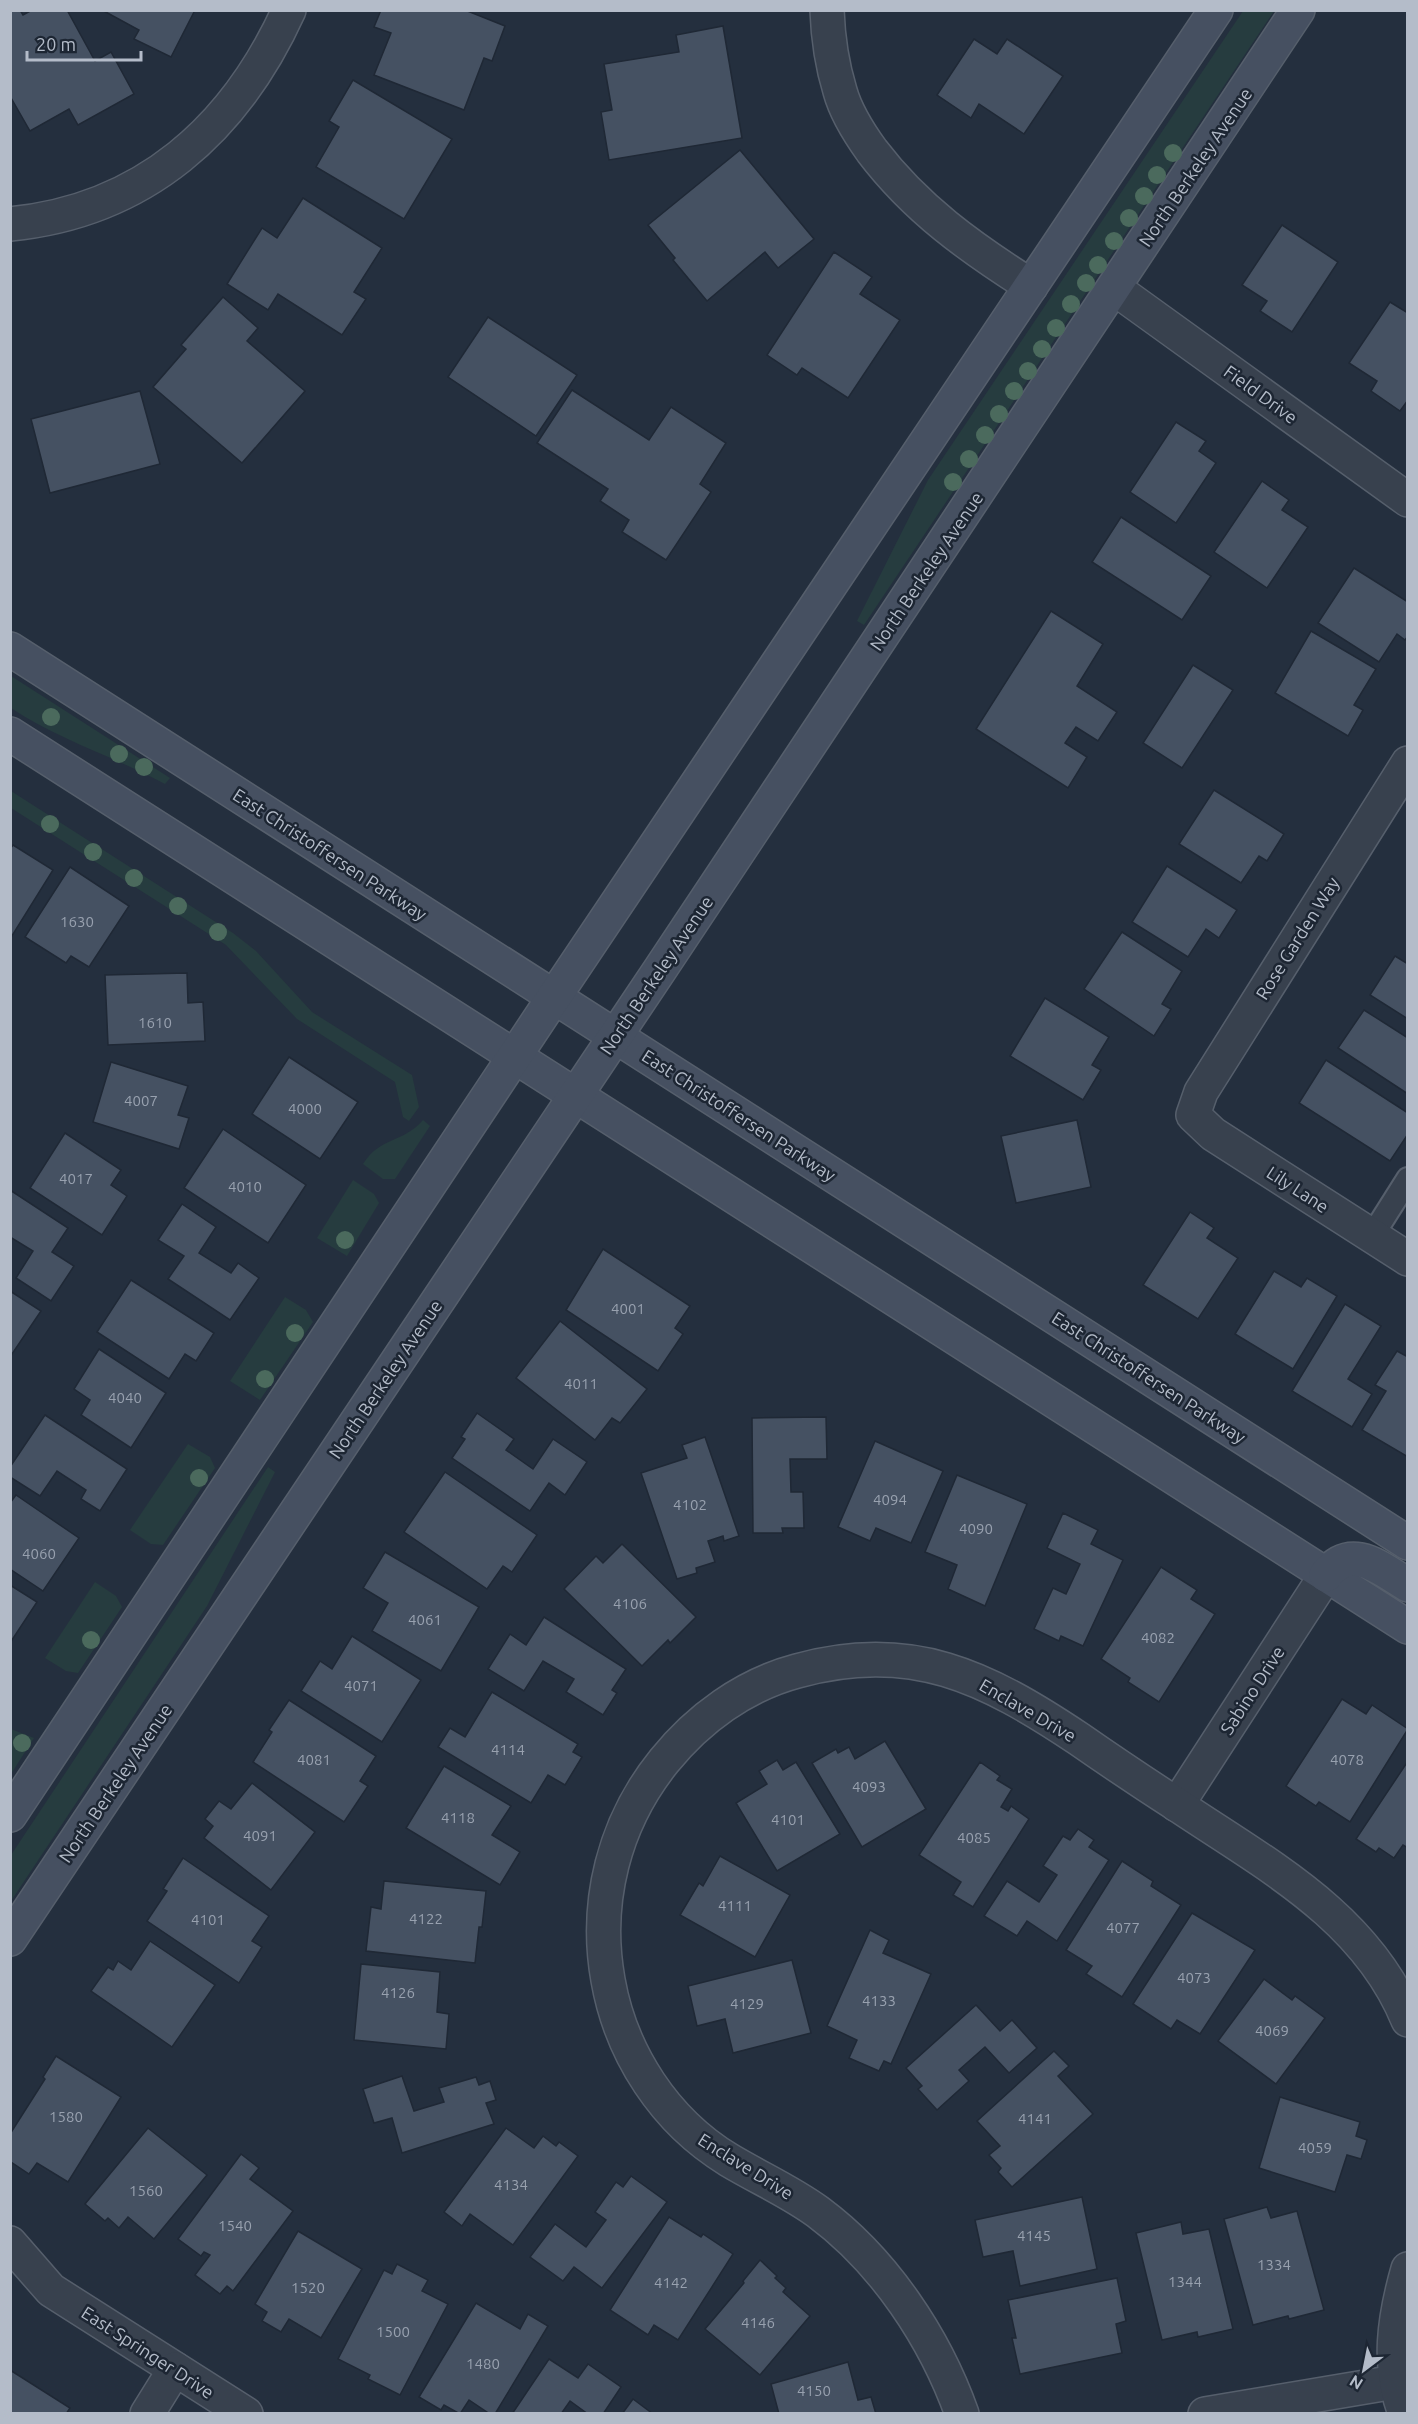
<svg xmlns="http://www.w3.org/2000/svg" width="1418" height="2424" font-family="Ubuntu,sans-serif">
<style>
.green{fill:#263c3f}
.building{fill:#455162;stroke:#1f2835;stroke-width:1.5}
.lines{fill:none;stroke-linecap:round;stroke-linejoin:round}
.lane-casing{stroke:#565f6c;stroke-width:26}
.street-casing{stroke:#565f6c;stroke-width:36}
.secondary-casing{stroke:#565f6c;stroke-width:36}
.lane{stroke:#38414e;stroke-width:22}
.street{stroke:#38414e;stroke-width:33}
.secondary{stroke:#465061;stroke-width:33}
.tree{fill:#4b6a5d}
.labels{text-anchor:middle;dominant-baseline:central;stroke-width:5;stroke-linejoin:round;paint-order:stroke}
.number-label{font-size:15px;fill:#98a1af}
.street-label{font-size:18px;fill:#b4bcc9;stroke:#1d2633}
</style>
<rect width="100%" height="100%" fill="#242f3e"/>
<g class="green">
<path d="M1243,11H1274L864,625L857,621L928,480Z"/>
<path d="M10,676H11L170,778L165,784C115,757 59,740 11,708Z"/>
<path d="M11,791L233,933L256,951L312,1012L412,1075L419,1107L409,1121L403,1117L395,1082L297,1019L226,945L11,808Z"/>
<path d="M423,1120L430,1126L395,1179H383L363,1164C381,1136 402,1144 423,1120Z"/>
<path d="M353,1180L374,1194L379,1203L347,1256L317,1238Z"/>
<path d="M285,1297L306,1310L313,1322L260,1400L230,1381Z"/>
<path d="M188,1444L210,1457L215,1468L163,1545L151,1544L130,1530Z"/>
<path d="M268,1467L275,1472L207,1606L11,1901V1855Z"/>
<path d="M95,1582L116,1596L122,1607L78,1673L66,1671L45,1658Z"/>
<path d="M11,1729L34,1738L11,1774Z"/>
</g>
<g class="building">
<path d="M10,10H20L23,15L32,10H67L95,61L111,52L134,94L78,125L69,109L30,131L10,96Z"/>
<path d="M102,10H195L171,57L134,39L139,30Z"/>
<path d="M381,10H465L505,26L492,61L484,58L464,110L374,75L391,33L374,27Z"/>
<path d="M723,26L742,138L609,160L601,112L612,110L604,64L679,52L676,35Z"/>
<path d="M974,39L997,54L1007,39L1063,76L1024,134L979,104L971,118L937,95Z"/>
<path d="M353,80L452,139L404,219L316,167L339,127L329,121Z"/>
<path d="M740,150L814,239L778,268L765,252L707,301L673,260L675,258L648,225Z"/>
<path d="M303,198L382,248L354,292L366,299L342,335L278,294L268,310L227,284L262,228L277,238Z"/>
<path d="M1282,225L1338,262L1292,332L1260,311L1267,301L1242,285Z"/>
<path d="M834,252L872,277L860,294L900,320L848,398L802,368L797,375L767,355Z"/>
<path d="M223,297L258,328L247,341L305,391L242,463L153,387L186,349L181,345Z"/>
<path d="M1390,302L1408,313V400L1400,411L1371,391L1377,381L1349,363Z"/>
<path d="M488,317L577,375L536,436L448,377Z"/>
<path d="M572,390L649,440L671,407L726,443L700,484L711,492L666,560L622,532L629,520L600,501L608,489L537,443Z"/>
<path d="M140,391L160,464L50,493L31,419Z"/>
<path d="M1176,422L1206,441L1199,451L1216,463L1176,523L1130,492Z"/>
<path d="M1262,481L1289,500L1282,510L1308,527L1267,588L1214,552Z"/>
<path d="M1121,517L1211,576L1182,620L1092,562Z"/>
<path d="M1354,568L1408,602V636L1405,640L1397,634L1379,662L1318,623Z"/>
<path d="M1051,611L1103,644L1077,686L1117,712L1098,741L1076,727L1065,743L1087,757L1068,788L976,729Z"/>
<path d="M1311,631L1376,669L1354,705L1363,710L1348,736L1275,693Z"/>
<path d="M1193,665L1233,690L1182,768L1143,743Z"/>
<path d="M1214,790L1284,834L1267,861L1259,856L1241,883L1179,844Z"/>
<path d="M13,845L53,870L10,939V849Z"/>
<path d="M1167,866L1237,910L1219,938L1206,929L1188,957L1132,922Z"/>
<path d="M70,867L129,906L89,967L71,956L66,963L25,937Z"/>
<path d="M1122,932L1182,971L1162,1004L1171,1009L1154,1036L1084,989Z"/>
<path d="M1395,956L1408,964V1019L1370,995Z"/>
<path d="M187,973L188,1003L203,1002L205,1041L108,1045L105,975Z"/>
<path d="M1045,998L1109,1037L1092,1065L1101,1070L1083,1100L1010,1056Z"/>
<path d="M1364,1010L1408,1038V1094L1338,1048Z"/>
<path d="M289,1057L358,1102L320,1159L252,1114Z"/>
<path d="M1326,1060L1408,1113V1134L1390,1161L1299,1103Z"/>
<path d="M111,1062L188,1086L178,1115L189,1118L179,1149L93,1122Z"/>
<path d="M1077,1120L1091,1187L1016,1203L1001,1136Z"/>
<path d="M223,1129L306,1185L268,1243L184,1188Z"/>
<path d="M65,1133L121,1170L111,1185L127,1196L102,1235L30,1188Z"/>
<path d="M10,1190L68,1228L52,1252L74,1266L51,1301L16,1278L33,1251L10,1237Z"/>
<path d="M182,1204L216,1227L199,1253L231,1273L238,1263L259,1278L230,1320L168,1279L184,1256L158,1240Z"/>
<path d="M1190,1212L1214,1228L1207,1238L1238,1258L1198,1319L1143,1285Z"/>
<path d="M603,1249L690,1306L675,1328L683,1334L658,1371L566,1310Z"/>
<path d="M1274,1271L1301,1287L1307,1278L1337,1296L1293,1369L1235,1334Z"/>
<path d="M131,1280L214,1333L196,1361L185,1354L169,1379L97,1332Z"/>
<path d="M10,1291L41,1311L10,1357Z"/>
<path d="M1345,1304L1381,1326L1348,1379L1372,1394L1352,1427L1292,1391Z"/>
<path d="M560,1321L647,1389L620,1423L612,1418L595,1440L516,1378Z"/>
<path d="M99,1349L166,1393L131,1448L81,1415L90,1400L74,1389Z"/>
<path d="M1397,1351L1408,1357V1457L1362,1430L1386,1391L1375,1385Z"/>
<path d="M477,1413L514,1439L506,1450L533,1469L553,1439L587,1462L565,1495L549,1483L530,1511L452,1458L465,1439L461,1437Z"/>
<path d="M45,1415L127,1469L100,1511L81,1499L86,1490L57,1471L40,1496L10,1477V1467Z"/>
<path d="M826,1417L827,1459H790L791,1492H803L804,1528H782L783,1533H753L752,1418Z"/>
<path d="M705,1437L739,1536L724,1541L723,1536L708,1541L715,1562L696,1568L697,1573L677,1579L641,1473L687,1458L682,1445Z"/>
<path d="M875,1441L943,1471L911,1543L876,1528L870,1541L838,1527Z"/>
<path d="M445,1472L537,1535L512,1572L503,1566L487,1589L404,1532Z"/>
<path d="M957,1475L1027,1504L985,1606L948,1589L957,1565L925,1552Z"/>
<path d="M16,1495L79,1538L43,1591L10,1569V1503Z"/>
<path d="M1063,1513L1098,1530L1091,1544L1123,1560L1083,1646L1061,1636L1059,1641L1034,1629L1053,1588L1066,1594L1080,1564L1047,1548Z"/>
<path d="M622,1544L696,1617L670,1643L668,1640L642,1666L564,1589L596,1556L603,1563Z"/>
<path d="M385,1552L479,1607L441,1671L372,1631L388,1603L363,1588Z"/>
<path d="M1161,1567L1197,1590L1191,1599L1215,1614L1159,1702L1128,1682L1130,1678L1101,1659Z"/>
<path d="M10,1585L37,1602L10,1643Z"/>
<path d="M544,1617L626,1669L612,1690L617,1693L603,1715L566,1692L574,1679L543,1661L524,1691L488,1669L510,1634L526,1645Z"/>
<path d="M352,1636L421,1680L382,1742L301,1691L320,1661L332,1669Z"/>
<path d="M492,1692L578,1744L573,1752L582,1757L565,1785L548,1775L531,1803L438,1747L450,1728L465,1737Z"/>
<path d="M1342,1699L1366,1714L1372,1705L1408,1729L1350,1822L1319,1802L1316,1806L1286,1786Z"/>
<path d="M289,1700L376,1756L360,1781L368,1786L344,1822L253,1762L272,1732L269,1730Z"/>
<path d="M885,1741L926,1809L862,1847L812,1763L836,1749L838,1753L849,1747L855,1759Z"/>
<path d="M777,1760L783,1770L796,1762L840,1834L777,1871L736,1803L767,1784L759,1771Z"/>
<path d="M1408,1761V1848L1403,1845L1394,1858L1379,1848L1376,1852L1356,1839Z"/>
<path d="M980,1762L1000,1776L997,1780L1012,1789L1001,1807L1008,1811L1011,1806L1029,1819L973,1907L953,1895L961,1882L919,1855Z"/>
<path d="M444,1766L511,1806L492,1835L520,1852L500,1885L406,1828Z"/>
<path d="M252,1783L315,1832L271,1890L204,1838L213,1826L205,1819L219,1801L231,1809Z"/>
<path d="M1078,1829L1094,1840L1089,1847L1109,1860L1057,1941L1027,1921L1017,1936L984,1916L1007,1881L1039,1902L1057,1875L1043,1866L1063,1836L1070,1840Z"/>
<path d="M720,1856L790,1895L755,1957L680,1915L699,1883L703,1886Z"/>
<path d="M183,1858L269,1916L252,1941L262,1947L239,1983L147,1921L167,1891L163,1889Z"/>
<path d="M1122,1861L1153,1881L1151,1886L1181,1905L1122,1997L1086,1974L1092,1966L1066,1950Z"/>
<path d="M384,1881L486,1891L482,1927H479L475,1963L366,1951L371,1907L381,1909Z"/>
<path d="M1192,1913L1255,1950L1200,2034L1177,2020L1171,2029L1133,2004Z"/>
<path d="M870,1930L889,1940L883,1953L931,1974L891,2064L884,2061L879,2071L849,2058L857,2040L827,2026Z"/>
<path d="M150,1941L215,1985L172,2047L91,1991L108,1967L113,1970L118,1961L131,1970Z"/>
<path d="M792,1960L811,2033L733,2053L725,2019L697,2026L688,1986Z"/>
<path d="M361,1964L440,1972L437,2012L449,2014L446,2049L354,2040Z"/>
<path d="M1264,1979L1292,2000L1295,1996L1325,2018L1276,2084L1218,2041Z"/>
<path d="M976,2005L1000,2031L1012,2020L1037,2048L1009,2073L985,2047L959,2070L969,2081L937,2110L918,2089L922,2086L906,2068Z"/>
<path d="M1054,2051L1069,2066L1058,2076L1093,2114L1012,2187L998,2172L1001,2168L989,2155L1000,2146L977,2121Z"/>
<path d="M56,2056L121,2097L68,2182L37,2163L29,2174L11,2162L10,2134L45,2079L43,2077Z"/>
<path d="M402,2076L414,2111L444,2102L439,2088L476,2077L479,2085L490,2081L496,2100L486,2103L494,2124L402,2153L392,2118L374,2123L363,2089Z"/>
<path d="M1280,2097L1360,2122L1356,2136L1367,2140L1361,2159L1347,2155L1335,2192L1259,2168Z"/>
<path d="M148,2128L207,2175L154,2239L128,2217L119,2228L108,2218L105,2221L85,2204Z"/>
<path d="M506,2128L534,2148L543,2136L556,2146L559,2142L578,2156L513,2245L470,2214L462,2226L444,2212Z"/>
<path d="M241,2154L259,2168L250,2179L293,2211L233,2291L227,2286L220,2294L195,2275L210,2255L204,2252L201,2256L178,2239Z"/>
<path d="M631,2176L667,2202L602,2288L574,2267L563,2281L530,2257L555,2224L586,2247L606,2220L595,2212L616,2182L623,2187Z"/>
<path d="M1082,2197L1097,2269L1020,2286L1013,2251L983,2257L975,2220Z"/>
<path d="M1267,2207L1271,2218L1297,2211L1324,2310L1289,2319L1288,2316L1253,2325L1224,2219Z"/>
<path d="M669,2217L701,2237L703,2234L733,2254L678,2340L654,2325L648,2335L610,2310Z"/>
<path d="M1181,2222L1183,2234L1209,2229L1233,2329L1198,2337L1197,2332L1162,2340L1136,2233Z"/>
<path d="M298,2231L362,2269L321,2338L289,2319L281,2332L262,2321L267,2312L255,2304Z"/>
<path d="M760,2260L777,2276L775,2278L786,2288L783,2292L810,2316L760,2375L705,2329L744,2283L743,2281Z"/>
<path d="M397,2264L428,2280L422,2291L448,2304L400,2395L368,2379L370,2375L338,2359L384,2270L392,2274Z"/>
<path d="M1117,2278L1126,2321L1116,2324L1122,2353L1020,2374L1012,2338H1016L1008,2300Z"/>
<path d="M476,2303L520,2329L528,2314L548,2326L495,2414H490L469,2400L460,2414L444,2405L441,2410L419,2397Z"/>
<path d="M549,2359L578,2378L588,2364L621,2387L603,2414H588L570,2401L561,2414H512Z"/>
<path d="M848,2362L858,2400L871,2397L876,2414H779L771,2384Z"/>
<path d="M10,2370L70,2408L66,2414H10Z"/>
<path d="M633,2399L653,2414H622Z"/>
</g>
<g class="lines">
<defs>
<path id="lane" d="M1372,1236L1408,1179"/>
<g id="street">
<path d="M827,10C828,38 832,65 840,91C846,113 859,133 872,151C916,209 971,248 1031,286"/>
<path d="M10,224C144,211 235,129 289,10"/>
<path d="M1114,288L1408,500"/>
<path d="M1408,763L1201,1092L1193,1115L1213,1134L1408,1259"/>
<path d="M1177,1805L1326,1575"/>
<path d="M10,2243L51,2290L246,2414"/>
<path d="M147,2414L175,2369"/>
<path d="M962,2414C935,2338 884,2261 818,2212C791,2192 759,2178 729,2160C665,2121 621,2054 608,1980C594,1902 614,1823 664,1761C698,1719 744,1685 797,1671C911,1639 986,1677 1079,1739C1112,1762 1145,1784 1179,1806C1267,1865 1366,1917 1408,2020"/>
<path d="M1205,2414L1395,2382"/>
<path d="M1405,2414C1387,2365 1394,2318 1408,2269"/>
</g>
<g id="secondary">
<path d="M10,649L1408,1543"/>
<path d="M10,734L1408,1627"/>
<path d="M1326,1575C1352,1542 1381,1569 1408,1585"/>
<path d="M10,1815L554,997L1216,10"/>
<path d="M10,1939L659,971L1298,10"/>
</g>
</defs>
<use href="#lane" class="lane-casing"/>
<use href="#street" class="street-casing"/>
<use href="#secondary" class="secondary-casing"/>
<use href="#lane" class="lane"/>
<use href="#street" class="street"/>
<use href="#secondary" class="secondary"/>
</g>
<g class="tree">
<circle cx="1173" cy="153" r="9"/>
<circle cx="1157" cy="175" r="9"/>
<circle cx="1144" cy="196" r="9"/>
<circle cx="1129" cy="218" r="9"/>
<circle cx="1114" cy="241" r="9"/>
<circle cx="1098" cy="265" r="9"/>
<circle cx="1086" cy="283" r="9"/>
<circle cx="1071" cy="304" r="9"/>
<circle cx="1056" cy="328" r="9"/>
<circle cx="1042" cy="349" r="9"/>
<circle cx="1028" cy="371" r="9"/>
<circle cx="1014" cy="391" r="9"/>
<circle cx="999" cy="414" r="9"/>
<circle cx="985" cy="435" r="9"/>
<circle cx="969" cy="459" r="9"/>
<circle cx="953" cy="482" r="9"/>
<circle cx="51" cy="717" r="9"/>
<circle cx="119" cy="754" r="9"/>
<circle cx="144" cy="767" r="9"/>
<circle cx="50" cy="824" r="9"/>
<circle cx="93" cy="852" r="9"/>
<circle cx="134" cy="878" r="9"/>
<circle cx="178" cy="906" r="9"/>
<circle cx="218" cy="932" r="9"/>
<circle cx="345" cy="1240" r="9"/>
<circle cx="295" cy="1333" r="9"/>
<circle cx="265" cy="1379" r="9"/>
<circle cx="199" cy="1478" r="9"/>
<circle cx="91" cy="1640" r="9"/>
<circle cx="22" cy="1743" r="9"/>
</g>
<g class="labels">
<g class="number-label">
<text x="77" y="921">1630</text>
<text x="155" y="1022">1610</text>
<text x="141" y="1100">4007</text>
<text x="305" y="1108">4000</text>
<text x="76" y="1178">4017</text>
<text x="245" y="1186">4010</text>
<text x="628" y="1308">4001</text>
<text x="581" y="1383">4011</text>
<text x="125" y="1397">4040</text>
<text x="890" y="1499">4094</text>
<text x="690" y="1504">4102</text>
<text x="976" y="1528">4090</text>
<text x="39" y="1553">4060</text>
<text x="630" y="1603">4106</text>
<text x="425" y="1619">4061</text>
<text x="1158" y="1637">4082</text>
<text x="361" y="1685">4071</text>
<text x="508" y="1749">4114</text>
<text x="314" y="1759">4081</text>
<text x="1347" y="1759">4078</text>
<text x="869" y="1786">4093</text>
<text x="458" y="1817">4118</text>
<text x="788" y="1819">4101</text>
<text x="260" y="1835">4091</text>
<text x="974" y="1837">4085</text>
<text x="735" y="1905">4111</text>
<text x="426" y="1918">4122</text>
<text x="208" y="1919">4101</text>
<text x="1123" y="1927">4077</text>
<text x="1194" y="1977">4073</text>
<text x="398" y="1992">4126</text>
<text x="879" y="2000">4133</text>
<text x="747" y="2003">4129</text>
<text x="1272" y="2030">4069</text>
<text x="66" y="2116">1580</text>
<text x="1035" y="2118">4141</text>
<text x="1315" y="2147">4059</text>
<text x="511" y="2184">4134</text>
<text x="146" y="2190">1560</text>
<text x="235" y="2225">1540</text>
<text x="1034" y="2235">4145</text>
<text x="1274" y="2264">1334</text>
<text x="1185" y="2281">1344</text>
<text x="671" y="2282">4142</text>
<text x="308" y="2287">1520</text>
<text x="758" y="2322">4146</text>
<text x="393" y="2331">1500</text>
<text x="483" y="2363">1480</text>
<text x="814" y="2390">4150</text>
</g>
<g class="street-label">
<text transform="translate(1195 167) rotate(-56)">North Berkeley Avenue</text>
<text transform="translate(1261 394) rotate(36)">Field Drive</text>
<text transform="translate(926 571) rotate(-56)">North Berkeley Avenue</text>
<text transform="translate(330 854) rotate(33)">East Christoffersen Parkway</text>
<text transform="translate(1297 938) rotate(-58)">Rose Garden Way</text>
<text transform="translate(656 975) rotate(-56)">North Berkeley Avenue</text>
<text transform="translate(739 1115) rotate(33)">East Christoffersen Parkway</text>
<text transform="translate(1298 1189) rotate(33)">Lily Lane</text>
<text transform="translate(1149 1377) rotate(33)">East Christoffersen Parkway</text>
<text transform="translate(385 1379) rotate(-56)">North Berkeley Avenue</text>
<text transform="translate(1252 1690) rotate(-57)">Sabino Drive</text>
<text transform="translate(1028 1710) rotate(30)">Enclave Drive</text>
<text transform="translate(115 1783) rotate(-56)">North Berkeley Avenue</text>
<text transform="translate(746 2166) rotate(32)">Enclave Drive</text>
<text transform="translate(148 2352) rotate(33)">East Springer Drive</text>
</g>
</g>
<rect width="1418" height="2424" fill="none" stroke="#b4bcc9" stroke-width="24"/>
<g transform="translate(1364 2370) rotate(212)" stroke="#1d2633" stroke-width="4.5" paint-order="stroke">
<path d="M0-4.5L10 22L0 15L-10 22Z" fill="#b4bcc9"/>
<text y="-9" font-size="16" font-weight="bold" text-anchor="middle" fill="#b4bcc9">N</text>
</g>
<path d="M27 51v9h114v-9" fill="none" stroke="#b4bcc9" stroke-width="3"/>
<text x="36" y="51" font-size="18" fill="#b4bcc9" stroke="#1d2633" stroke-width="4.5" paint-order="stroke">20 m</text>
</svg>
